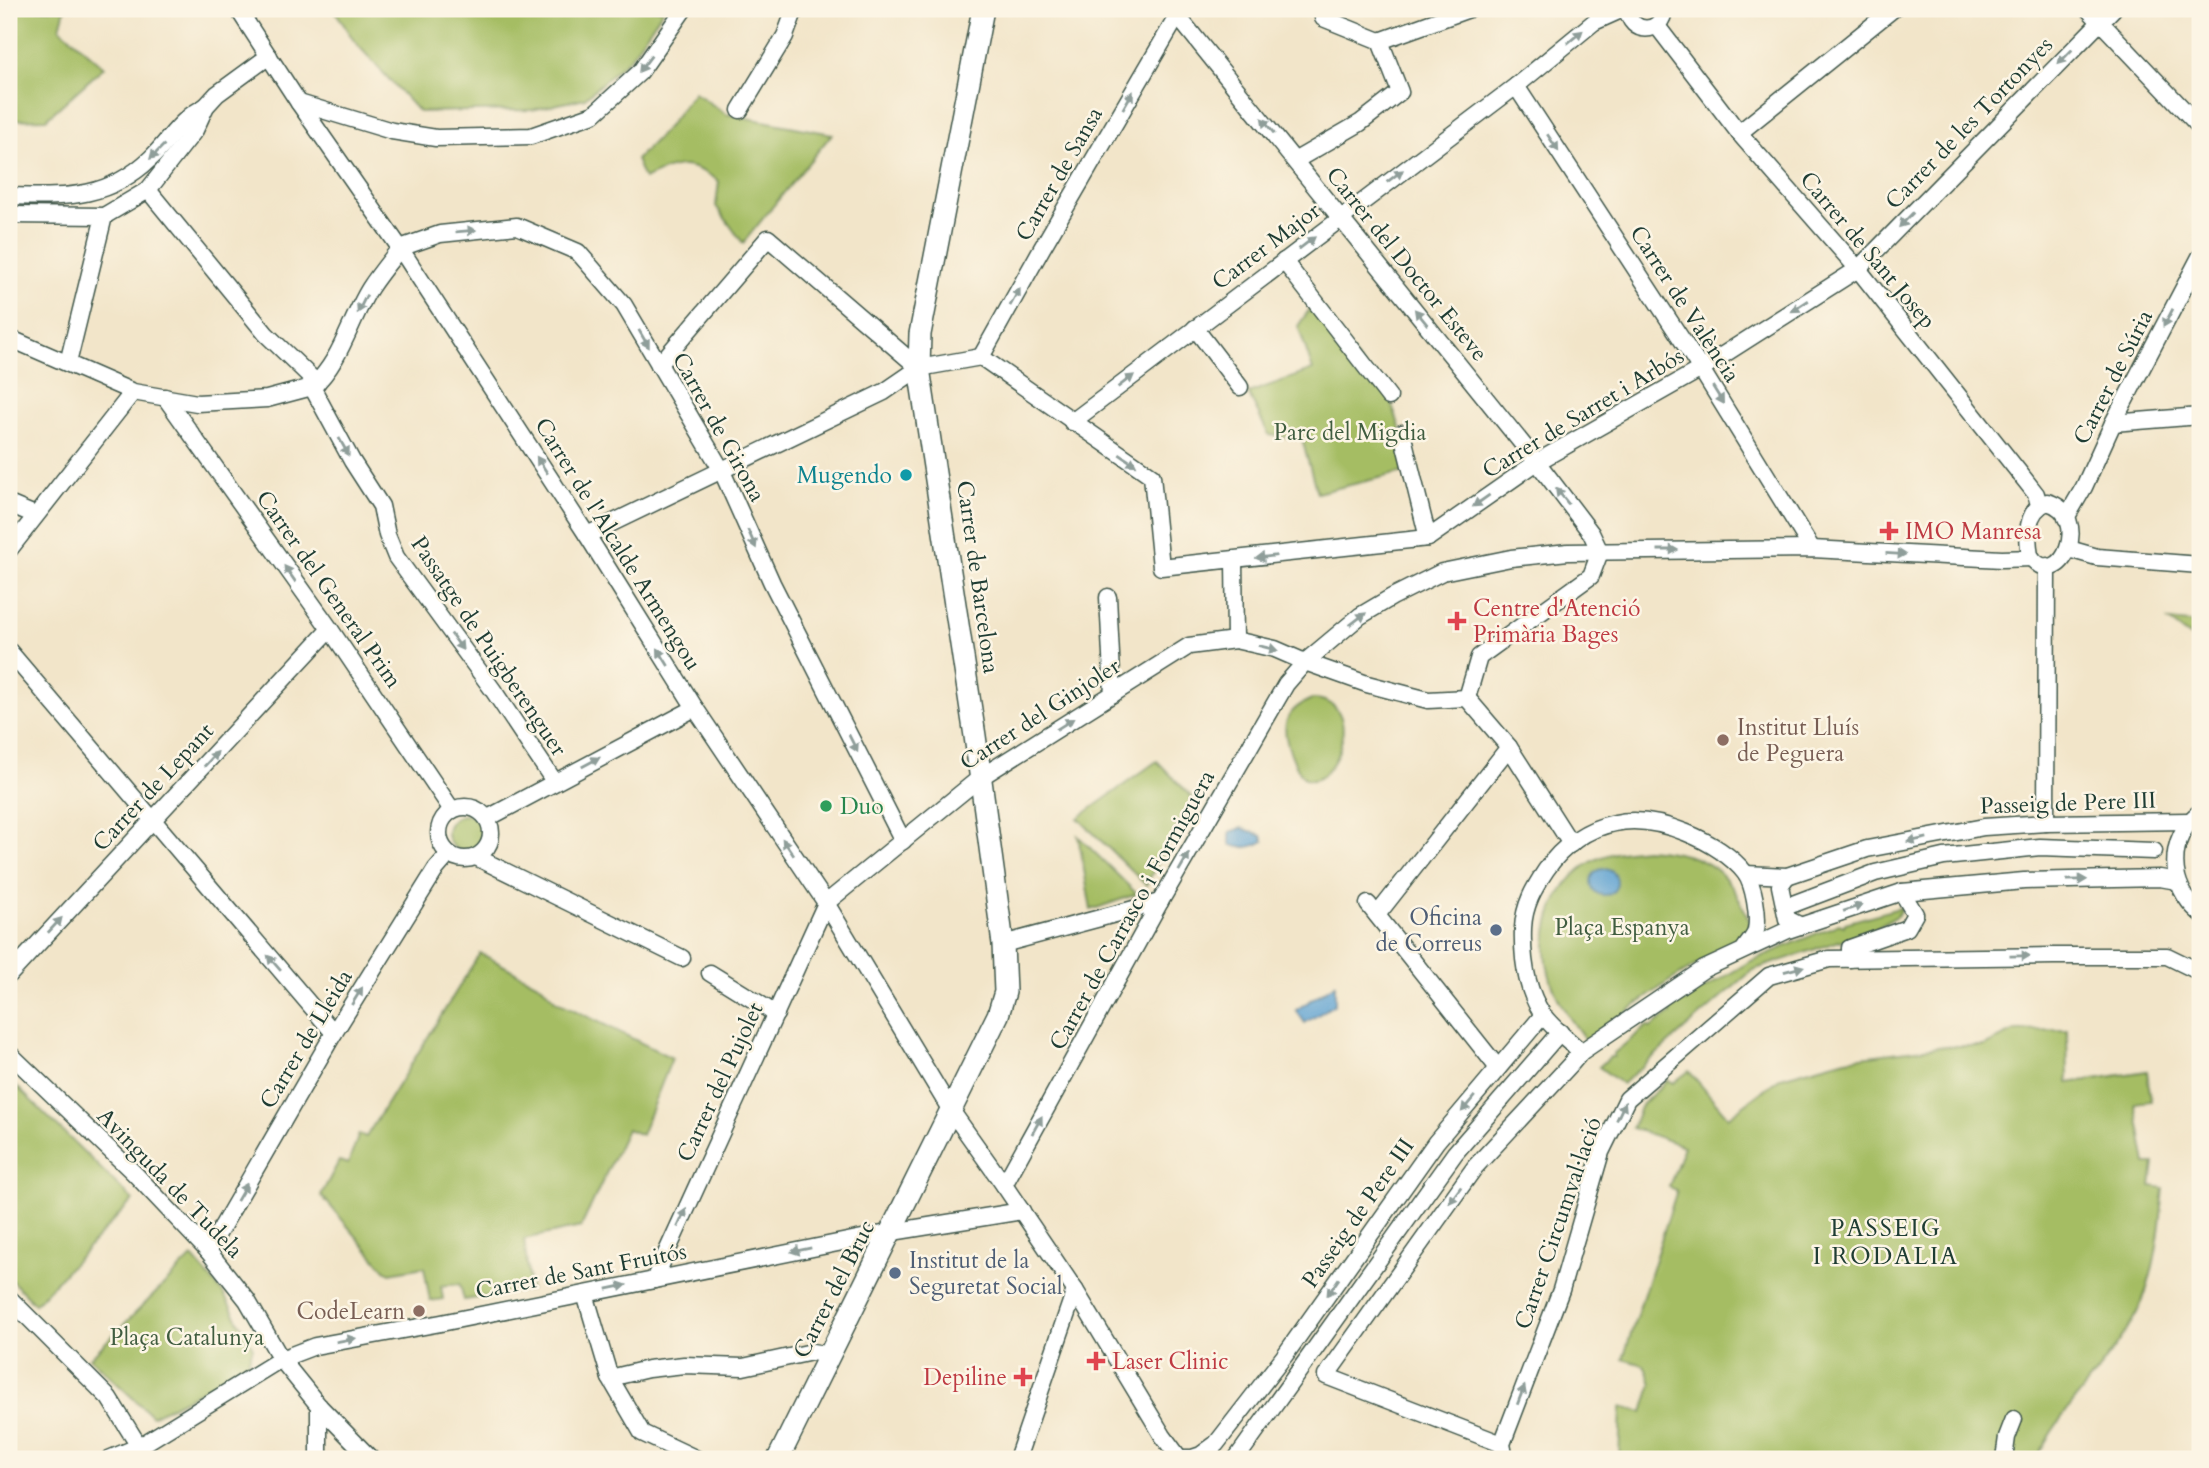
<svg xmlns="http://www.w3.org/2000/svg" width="2209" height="1468" font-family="Cardo,serif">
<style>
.green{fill:#a5bd63;stroke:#627d4c;stroke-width:2}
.water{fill:#5ca0d1;stroke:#3e6e82;stroke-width:2}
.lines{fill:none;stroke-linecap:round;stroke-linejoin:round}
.street-casing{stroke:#3f564a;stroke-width:19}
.secondary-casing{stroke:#3f564a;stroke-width:24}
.street{stroke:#fff;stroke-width:16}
.secondary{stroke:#fff;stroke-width:21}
.oneway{fill:#8f9e9a}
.culture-dot{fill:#0f9aa8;stroke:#fcf5e5;stroke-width:2.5}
.health-dot{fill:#e0444e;stroke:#fcf5e5;stroke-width:2.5}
.education-dot{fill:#8d6e63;stroke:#fcf5e5;stroke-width:2.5}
.leisure-dot{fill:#2e9e5b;stroke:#fcf5e5;stroke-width:2.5}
.service-dot{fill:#5c6f8a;stroke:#fcf5e5;stroke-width:2.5}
.labels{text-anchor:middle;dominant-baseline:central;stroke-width:5;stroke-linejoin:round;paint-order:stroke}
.street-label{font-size:23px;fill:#1f3d34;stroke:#fcf5e5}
.park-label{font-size:23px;fill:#405d40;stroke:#fcf5e5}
.culture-label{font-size:23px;fill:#0d838f;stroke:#fcf5e5;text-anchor:end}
.health-label{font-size:23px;fill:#be3a42;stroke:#fcf5e5;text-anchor:start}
.education-label{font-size:23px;fill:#785e54;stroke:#fcf5e5;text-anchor:start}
.leisure-label{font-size:23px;fill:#27864d;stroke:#fcf5e5;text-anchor:start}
.service-label{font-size:23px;fill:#4e5e75;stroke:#fcf5e5;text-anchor:end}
.neighbourhood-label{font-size:24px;letter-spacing:2px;fill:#1f3d34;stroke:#fcf5e5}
</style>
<rect width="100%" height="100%" fill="#fcf5e5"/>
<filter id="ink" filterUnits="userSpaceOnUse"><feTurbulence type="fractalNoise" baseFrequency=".0143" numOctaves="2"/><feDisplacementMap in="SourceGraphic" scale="14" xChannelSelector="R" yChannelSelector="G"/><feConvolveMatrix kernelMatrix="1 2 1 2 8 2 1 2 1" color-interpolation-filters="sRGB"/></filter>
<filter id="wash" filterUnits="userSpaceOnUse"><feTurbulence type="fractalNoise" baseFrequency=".00686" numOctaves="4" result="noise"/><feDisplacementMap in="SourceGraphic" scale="28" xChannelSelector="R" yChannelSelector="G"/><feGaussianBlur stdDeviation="1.57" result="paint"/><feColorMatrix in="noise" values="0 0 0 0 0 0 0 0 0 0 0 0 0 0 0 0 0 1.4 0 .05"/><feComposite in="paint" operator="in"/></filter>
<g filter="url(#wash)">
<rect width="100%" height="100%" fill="#f2e5c9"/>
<g class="green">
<path d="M9,9H65L60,28L104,67L46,119L9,120Z"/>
<path d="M334,9H664L630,58L585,98L532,110L419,112L354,41Z"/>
<path d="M694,92L726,114L832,134L743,243L716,206L719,181C687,160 678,163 644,179L636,160L666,129Z"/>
<path d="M1312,306L1389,397L1402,433L1404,472L1317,493L1302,439L1269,435L1248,393L1313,370L1298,326Z"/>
<path d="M2169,621L2200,624V644Z"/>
<path d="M1312,699C1370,700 1333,791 1306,779C1300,776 1297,767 1294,761C1281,733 1279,712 1312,699Z"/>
<path d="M1157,761L1193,798L1146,885L1078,818Z"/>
<circle cx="465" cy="833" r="18"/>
<path d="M1078,836L1137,894L1091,910Z"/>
<path d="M1645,849C1711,854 1730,869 1753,931L1668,982L1586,1041C1573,1022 1557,1003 1551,980C1538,939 1551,888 1588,864C1604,853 1626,851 1645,849Z"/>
<path d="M1902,907L1897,916L1875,929L1753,970L1622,1084L1599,1067L1610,1057H1614L1613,1054L1647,1026L1650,1028L1671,1013L1669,1010L1751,961L1839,924L1844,926L1845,923Z"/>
<path d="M480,953L542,986L556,1001L672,1058L641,1135L627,1129L581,1227L524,1239L530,1290L464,1300L460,1284L441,1286L443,1299L430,1301L424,1267L390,1273L385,1270L321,1195L339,1161L348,1164L359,1134L366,1137Z"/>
<path d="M2067,1030L2068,1083L2147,1071L2151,1101L2135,1103L2146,1164H2154L2151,1186L2164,1188C2160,1229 2155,1282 2134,1318C2107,1367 2060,1410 2036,1459H1619L1621,1407L1643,1412L1652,1383L1644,1365L1623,1359L1677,1190L1669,1187L1684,1146L1632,1128L1640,1107L1667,1080L1673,1083L1689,1071L1728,1117L1781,1077L1846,1059L1946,1046H1984L2015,1031Z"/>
<path d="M9,1079L133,1200L35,1304L9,1278Z"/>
<path d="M192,1257L223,1293L253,1347L246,1368L152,1416L90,1358Z"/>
</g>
<g class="water">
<path d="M1242,828L1262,836L1264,841C1255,847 1240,850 1230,844V832Z"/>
<circle cx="1604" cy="882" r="13"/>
<path d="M1335,984V1004L1305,1023L1296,1010Z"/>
</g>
</g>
<g filter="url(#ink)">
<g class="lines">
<defs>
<g id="street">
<path d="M238,9L299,103L400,248L587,535L695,708L826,903L950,1109L1004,1185L1075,1290L1163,1436L1180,1459"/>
<path d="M1172,9L1537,462L1591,533L1600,552"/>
<path d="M1628,9C1629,35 1663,35 1664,9"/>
<path d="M2088,9L2200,127"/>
<path d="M1323,18L1380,41"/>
<path d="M1657,26L1739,133L1858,269L2025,480L2036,494L2039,505"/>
<path d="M1516,86L1701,369L1812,549"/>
<path d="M299,103L392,131L436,138L531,136L594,114L640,72L684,9"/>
<path d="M740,110L785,36L795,9"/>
<path d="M1739,133L1893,9"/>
<path d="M1296,160L1360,123L1400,92L1380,41L1469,9"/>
<path d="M148,190L266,334L317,383"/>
<path d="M9,196C65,197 107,200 151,158C164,146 174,129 188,118C193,113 200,110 206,106"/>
<path d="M9,215L104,216L148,190L195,130L206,106L217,94L269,56"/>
<path d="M400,248L440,234L517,226L578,252L624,305L721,469L772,583L903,841"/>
<path d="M1284,261L1389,397"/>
<path d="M1195,328L1240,387"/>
<path d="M9,338L133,392L197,403L267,399L312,387C341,362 350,320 370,288C379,274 390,261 400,248"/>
<path d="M981,357L1042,248L1178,15L1185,9"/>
<path d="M68,363L104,216"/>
<path d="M659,365L768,238L919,368"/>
<path d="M312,387L352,461L381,506L387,535L396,557L493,690L554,781"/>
<path d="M165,397L330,629L452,810"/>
<path d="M1072,422L1516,86L1594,22L1623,9"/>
<path d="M2113,423L2200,416"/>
<path d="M1402,433L1428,538"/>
<path d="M2047,502C2094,514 2061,597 2030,556C2027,536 2025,511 2047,502Z"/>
<path d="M9,504L35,515"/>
<path d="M2066,518L2084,487L2113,423L2200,257"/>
<path d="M587,535L884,392L919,368L981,357L1152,476L1161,567L1428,538L1537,462L1701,369L1858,269L2113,9"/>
<path d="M2069,549L2097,557L2200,565"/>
<path d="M9,550L133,392"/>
<path d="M1234,560L1235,640"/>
<path d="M1108,597L1113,694"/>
<path d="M9,651L334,1033"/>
<path d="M1467,698L1479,657L1591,576L1600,552"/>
<path d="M1467,698L1509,747L1571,844"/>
<circle cx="465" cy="833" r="26"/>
<path d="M2200,812C2166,839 2168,886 2200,913"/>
<path d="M488,818L695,708"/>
<path d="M2046,823L2047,566"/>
<path d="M476,857L682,958"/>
<path d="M1746,874L1787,876L1867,849L1984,827L2046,823L2190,821"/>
<path d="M1787,876L1780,886L1787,919L1801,926"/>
<path d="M1368,904L1498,1068"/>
<path d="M1793,904L1875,873L1944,857L2040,847L2154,851"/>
<path d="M1377,915L1509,747"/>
<path d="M1003,944L1160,902"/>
<path d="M1850,959V948L1907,928L1915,914L1902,892"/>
<path d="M710,973L776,1014"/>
<path d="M9,975L330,629"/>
<path d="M1581,1052C1569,1040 1553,1029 1543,1015C1526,990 1522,957 1523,928C1524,905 1534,888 1546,870C1562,846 1588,828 1615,823C1656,814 1720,841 1745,873C1754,885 1759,916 1756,930C1755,936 1749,942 1745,948"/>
<path d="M9,1053L135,1174L208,1251L247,1300L281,1359L319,1406L371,1459"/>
<path d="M1004,1185L1160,902L1286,684L1305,662L1360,616L1392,597L1442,572L1511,558L1568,552L1812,549L2002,559L2032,558"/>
<path d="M208,1251L334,1033L436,869L449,854"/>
<path d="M654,1280L826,903L981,777L1189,646L1235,640L1275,649L1305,662L1367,684L1428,700L1467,698"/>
<path d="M585,1294L610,1378L642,1433L697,1459"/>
<path d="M9,1298L109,1398L147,1459"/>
<path d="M610,1378L648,1369L684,1365L743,1367L812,1352L830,1355"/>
<path d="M1502,1444L1326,1376L1475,1167L1570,1065L1581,1052L1704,969L1788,930L1902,892L2024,881L2160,878L2177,881"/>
<path d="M1179,1458H1192L1201,1455L1216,1444L1285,1355L1436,1142L1543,1015"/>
<path d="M109,1459L140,1446L281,1359L315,1346L441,1323L892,1232L1022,1211"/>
<path d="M319,1459V1406"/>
<path d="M1017,1459L1075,1290"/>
<path d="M1236,1459L1455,1153L1560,1032"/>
<path d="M1505,1459L1502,1444L1561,1290L1601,1152L1627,1099L1769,976L1829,959L2053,956H2167L2200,972"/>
<path d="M2004,1459L2007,1437L2014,1419"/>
</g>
<path id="secondary" d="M778,1459L998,1015L1005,992L1003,944L975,736L919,368L920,334L983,9"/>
</defs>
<use href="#street" class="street-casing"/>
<use href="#secondary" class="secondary-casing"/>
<use href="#street" class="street"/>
<use href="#secondary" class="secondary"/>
</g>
<defs><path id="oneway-solid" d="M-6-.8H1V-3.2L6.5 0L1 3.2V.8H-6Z" transform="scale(1.75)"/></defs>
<g class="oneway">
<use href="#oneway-solid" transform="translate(1575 37) rotate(-40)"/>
<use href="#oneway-solid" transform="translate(2065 57) rotate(134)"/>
<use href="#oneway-solid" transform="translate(645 64) rotate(127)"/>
<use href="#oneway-solid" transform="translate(1128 100) rotate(-60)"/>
<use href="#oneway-solid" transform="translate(1268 126) rotate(-129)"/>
<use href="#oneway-solid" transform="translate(1553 143) rotate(57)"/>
<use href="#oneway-solid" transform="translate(157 152) rotate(135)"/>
<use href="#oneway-solid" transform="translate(1395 176) rotate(-37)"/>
<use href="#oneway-solid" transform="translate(1906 220) rotate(134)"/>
<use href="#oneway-solid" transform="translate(466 231) rotate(-5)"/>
<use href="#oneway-solid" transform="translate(1307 243) rotate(-37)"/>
<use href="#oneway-solid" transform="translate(1015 297) rotate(-61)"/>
<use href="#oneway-solid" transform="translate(362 304) rotate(117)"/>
<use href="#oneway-solid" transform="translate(1800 306) rotate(147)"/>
<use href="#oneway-solid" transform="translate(1421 317) rotate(-129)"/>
<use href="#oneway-solid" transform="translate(2168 318) rotate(118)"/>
<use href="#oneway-solid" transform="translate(644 339) rotate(60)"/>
<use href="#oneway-solid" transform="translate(1126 381) rotate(-37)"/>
<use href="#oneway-solid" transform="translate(1718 395) rotate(58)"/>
<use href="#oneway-solid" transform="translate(344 447) rotate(61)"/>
<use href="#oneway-solid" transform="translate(1128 460) rotate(34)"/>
<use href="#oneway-solid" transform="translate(542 465) rotate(-123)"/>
<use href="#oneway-solid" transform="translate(1562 496) rotate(-129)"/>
<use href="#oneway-solid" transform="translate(1481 501) rotate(145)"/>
<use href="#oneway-solid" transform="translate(752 539) rotate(66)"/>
<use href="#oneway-solid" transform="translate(1668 550)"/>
<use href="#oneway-solid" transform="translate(1896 554) rotate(3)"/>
<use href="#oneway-solid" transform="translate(1266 557) rotate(173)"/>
<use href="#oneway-solid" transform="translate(290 574) rotate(-125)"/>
<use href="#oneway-solid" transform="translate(1358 619) rotate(-37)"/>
<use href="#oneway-solid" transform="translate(457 642) rotate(54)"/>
<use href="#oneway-solid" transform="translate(1268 648) rotate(15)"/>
<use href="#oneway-solid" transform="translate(663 657) rotate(-122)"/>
<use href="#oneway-solid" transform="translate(1065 724) rotate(-32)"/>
<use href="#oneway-solid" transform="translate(853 743) rotate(63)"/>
<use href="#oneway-solid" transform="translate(211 759) rotate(-47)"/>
<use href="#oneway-solid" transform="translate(591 762) rotate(-28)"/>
<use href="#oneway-solid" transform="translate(1917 840) rotate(169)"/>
<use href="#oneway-solid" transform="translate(788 847) rotate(-124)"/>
<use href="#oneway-solid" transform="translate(1184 862) rotate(-60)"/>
<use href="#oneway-solid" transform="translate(2077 880) rotate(-1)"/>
<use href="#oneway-solid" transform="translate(1853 908) rotate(-19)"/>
<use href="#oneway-solid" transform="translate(55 925) rotate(-47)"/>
<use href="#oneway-solid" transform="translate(2020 956) rotate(-1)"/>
<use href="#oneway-solid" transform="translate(274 963) rotate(-131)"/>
<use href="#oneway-solid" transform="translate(1794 969) rotate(-15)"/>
<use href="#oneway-solid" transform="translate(357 996) rotate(-58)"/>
<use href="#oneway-solid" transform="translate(1468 1104) rotate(130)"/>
<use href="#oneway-solid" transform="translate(1621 1111) rotate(-65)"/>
<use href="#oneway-solid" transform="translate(1037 1125) rotate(-61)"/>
<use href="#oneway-solid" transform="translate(242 1192) rotate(-60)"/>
<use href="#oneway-solid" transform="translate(1455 1195) rotate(126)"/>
<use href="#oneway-solid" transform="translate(682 1218) rotate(-65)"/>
<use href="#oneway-solid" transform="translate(801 1250) rotate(169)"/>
<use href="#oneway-solid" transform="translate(617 1287) rotate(-12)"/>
<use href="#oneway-solid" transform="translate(1333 1287) rotate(125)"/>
<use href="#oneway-solid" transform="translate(346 1340) rotate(-10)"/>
<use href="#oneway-solid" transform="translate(1521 1395) rotate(-69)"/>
</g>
</g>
<circle class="culture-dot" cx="906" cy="475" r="7"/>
<g class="health-dot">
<path d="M1885.5 520.5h7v7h7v7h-7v7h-7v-7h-7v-7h7z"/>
<path d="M1453.5 610.5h7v7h7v7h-7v7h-7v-7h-7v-7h7z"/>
<path d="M1092.5 1350.5h7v7h7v7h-7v7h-7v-7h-7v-7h7z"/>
<path d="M1019.5 1366.5h7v7h7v7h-7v7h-7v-7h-7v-7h7z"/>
</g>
<g class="education-dot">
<circle cx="1723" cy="740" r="7"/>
<circle cx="419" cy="1311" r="7"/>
</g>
<circle class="leisure-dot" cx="826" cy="806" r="7"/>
<g class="service-dot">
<circle cx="1496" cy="930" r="7"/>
<circle cx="895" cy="1273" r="7"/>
</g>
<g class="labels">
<g class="street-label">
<text transform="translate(1969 123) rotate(-46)">Carrer de les Tortonyes</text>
<text transform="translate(1059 174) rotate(-60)">Carrer de Sansa</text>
<text transform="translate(1266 246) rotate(-37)">Carrer Major</text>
<text transform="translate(1868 250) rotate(50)">Carrer de Sant Josep</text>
<text transform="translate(1407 264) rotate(51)">Carrer del Doctor Esteve</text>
<text transform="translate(1685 304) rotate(57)">Carrer de València</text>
<text transform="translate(2113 377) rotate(-63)">Carrer de Súria</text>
<text transform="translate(1583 413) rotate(-31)">Carrer de Sarret i Arbós</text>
<text transform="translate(719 427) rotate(61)">Carrer de Girona</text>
<text transform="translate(618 544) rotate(58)">Carrer de l'Alcalde Armengou</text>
<text transform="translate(978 577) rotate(82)">Carrer de Barcelona</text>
<text transform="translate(329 589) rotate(55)">Carrer del General Prim</text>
<text transform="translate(489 646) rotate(56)">Passatge de Puigberenguer</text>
<text transform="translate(1040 714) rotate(-33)">Carrer del Ginjoler</text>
<text transform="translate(153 787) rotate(-47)">Carrer de Lepant</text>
<text transform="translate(2068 803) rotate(-2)">Passeig de Pere III</text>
<text transform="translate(1132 910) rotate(-61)">Carrer de Carrasco i Formiguera</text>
<text transform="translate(306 1039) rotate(-59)">Carrer de Lleida</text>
<text transform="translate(720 1082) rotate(-65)">Carrer del Pujolet</text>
<text transform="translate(170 1183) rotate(46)">Avinguda de Tudela</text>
<text transform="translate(1358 1213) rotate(-55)">Passeig de Pere III</text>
<text transform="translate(1558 1223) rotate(-71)">Carrer Circumval·lació</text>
<text transform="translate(581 1271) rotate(-11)">Carrer de Sant Fruitós</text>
<text transform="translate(834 1289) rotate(-63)">Carrer del Bruc</text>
</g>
<g class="park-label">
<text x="1350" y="432">Parc del Migdia</text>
<text x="1622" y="927">Plaça Espanya</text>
<text x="187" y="1337">Plaça Catalunya</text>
</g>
<g class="culture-label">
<text x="892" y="475">Mugendo</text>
</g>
<g class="health-label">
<text x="1905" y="531">IMO Manresa</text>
<text x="1473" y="608">Centre d'Atenció<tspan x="1473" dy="26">Primària Bages</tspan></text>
<text x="1112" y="1361">Laser Clinic</text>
<text x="1007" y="1377" text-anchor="end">Depiline</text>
</g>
<g class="education-label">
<text x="1737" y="727">Institut Lluís<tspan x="1737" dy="26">de Peguera</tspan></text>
<text x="405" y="1311" text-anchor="end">CodeLearn</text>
</g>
<g class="leisure-label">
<text x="840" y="806">Duo</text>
</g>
<g class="service-label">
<text x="1482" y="917">Oficina<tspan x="1482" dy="26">de Correus</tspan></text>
<text x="909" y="1260" text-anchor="start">Institut de la<tspan x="909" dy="26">Seguretat Social</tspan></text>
</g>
<g class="neighbourhood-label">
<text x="1886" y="1228">PASSEIG<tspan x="1886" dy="28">I RODALIA</tspan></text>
</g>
</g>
<rect width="2209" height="1468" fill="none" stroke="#fcf5e5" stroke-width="35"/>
</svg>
